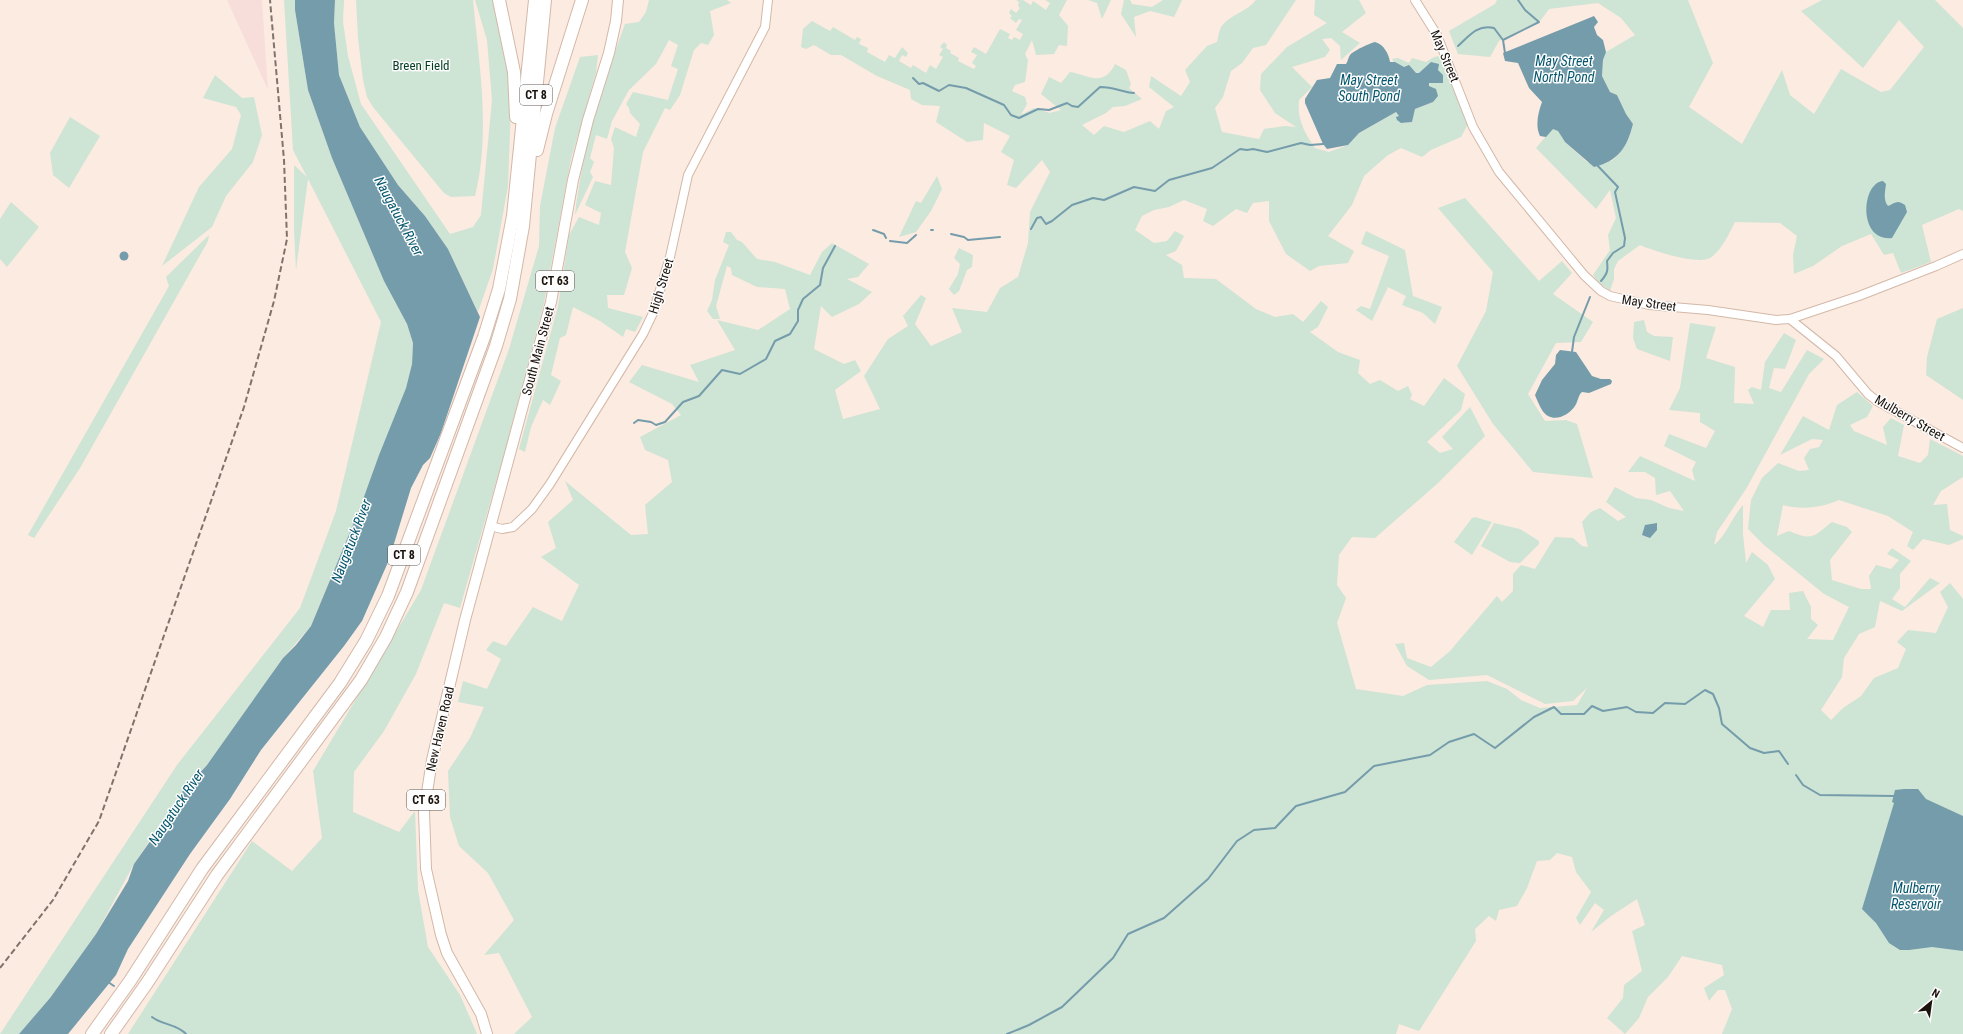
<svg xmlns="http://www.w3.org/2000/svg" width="1963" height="1034" font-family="'Roboto Condensed',sans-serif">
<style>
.industrial{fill:#f8deda}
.green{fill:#cee4d5}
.water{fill:#759cab}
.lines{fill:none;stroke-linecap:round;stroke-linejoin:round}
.stream{stroke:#759cab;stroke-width:2}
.tertiary-casing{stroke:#d3b8a8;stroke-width:10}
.primary-casing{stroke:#d3b8a8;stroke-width:12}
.motorway-casing{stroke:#d3b8a8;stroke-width:14}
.tertiary{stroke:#fff;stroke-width:8}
.primary{stroke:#fff;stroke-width:10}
.motorway{stroke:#fff;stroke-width:12}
.rail{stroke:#80736c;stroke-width:2;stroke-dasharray:6 3;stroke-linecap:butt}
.labels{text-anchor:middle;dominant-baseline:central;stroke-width:3;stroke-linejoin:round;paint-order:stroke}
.shield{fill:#fcfcfc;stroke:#5f5955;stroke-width:1}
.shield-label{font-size:12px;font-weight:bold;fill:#1c130d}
.street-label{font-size:13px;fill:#1c130d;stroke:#fcfcfc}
.park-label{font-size:13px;fill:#003e21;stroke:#fcfcfc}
.water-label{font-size:14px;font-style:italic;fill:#04576e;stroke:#fcfcfc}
</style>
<rect width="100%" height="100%" fill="#fcebe1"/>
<path class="industrial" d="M227,0H262L268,90Z"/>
<g class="green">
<path d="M284,0H295V10L308,90L332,158L384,281L407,324L413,343L412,364L406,388L379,455L361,505L311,626L283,658L211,760L182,792L134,864L96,934L50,998L19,1034H0L177,765L300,608L336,511L381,322L308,179L296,270L294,230V165L307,177L293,150Z"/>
<path d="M335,0H344L343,22L348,56L361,104L450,234L473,227L481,215L492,100L487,40L475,0H494L504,41L511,104L508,186L493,269L478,312L448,249L425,216L398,185L360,127L339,75L334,23Z"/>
<path d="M356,0H473C479,63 491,134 475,196L451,197L444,193L373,107L367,97L363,80L358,38Z"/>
<path d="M649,0H727L731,3L710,11L714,35L708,45L701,43L694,50L680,95L670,110L665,108L643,152L625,252L632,268L624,295H607L608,308L643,317L635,332L626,329L623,337L600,321L573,307L566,335L560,338L551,375L561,381L550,405L543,400L531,427L525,452L519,449L558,306L569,235L579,217L599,225L601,213L585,205L595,181L611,185L614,148L611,139L615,127L636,137L640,124L630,113L629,108L626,104L633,92L668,100L678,69L671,66L678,45L669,40L656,64L629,90L612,121L607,139L596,135L590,158L594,162L590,172L593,177L575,215C582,150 603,85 625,24L639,22L646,12Z"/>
<path d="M1016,0H1023L1031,5L1033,1L1046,10L1050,3L1045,0H1067L1059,15L1068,26L1067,46L1059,45L1054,54L1036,55L1032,40L1025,54L1028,60L1025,82L1015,85L1012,91L1025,97L1027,104L1021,115L1034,108L1050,113L1061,110L1041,94L1049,77L1061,83L1070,72C1090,76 1104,87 1115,64L1126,70L1131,84L1129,88L1142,99L1125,106L1113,107L1106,113L1082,125L1094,135L1104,126L1124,132L1150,121L1159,129L1166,111L1174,107L1149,87L1151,76L1181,96L1190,82L1185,70L1207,46L1217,42C1218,38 1219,31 1221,27C1230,14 1247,12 1256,0H1296L1266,45L1253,48L1242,63L1231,71L1223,97L1215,108L1222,132L1259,139L1264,129L1285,126L1296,127L1275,113L1260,90L1261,74L1287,47L1327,23L1314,15L1315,0H1359L1366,13L1342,32L1360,43L1341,60L1340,46L1331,38L1322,39L1330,50L1325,57L1292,67L1312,87L1299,100C1297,119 1304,132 1315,148L1329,152L1348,145L1359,133L1396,112L1399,116L1398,121L1402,123L1412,122L1415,109L1433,102L1430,95L1429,78L1418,81L1395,64L1392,59L1398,58L1409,63L1412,58L1426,62L1434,57L1440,56L1468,124L1461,137L1431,150L1422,157L1401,148L1388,155L1364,176L1352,205L1328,236L1354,251L1348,263L1319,266L1310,271L1286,254L1269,221V201L1253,203L1247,213L1236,209L1213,226L1203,221L1207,209L1184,200L1169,207L1154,210L1142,216L1135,230L1154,243L1167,241L1175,231L1184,236L1176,251L1166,255L1182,265L1184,278L1216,279L1256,309L1275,317L1293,314L1303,322L1321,301L1328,307L1318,327L1310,332L1338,352L1360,360L1358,373L1370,384L1380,380L1398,391L1408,386L1412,395L1410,399L1424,406L1444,378L1465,394L1461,410L1427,442L1440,453L1453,449L1442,437L1470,407L1485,436L1437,484L1375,538L1352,537L1339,555L1337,585L1346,598L1337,623L1356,689L1403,696L1427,685L1487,681L1507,689L1521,700L1540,708L1577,705L1587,688L1573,701L1545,704L1487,675L1429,680L1407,666L1395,644L1404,643L1407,658L1431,667L1450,651L1497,596L1502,602L1513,591V574L1521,565L1535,569L1555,537L1573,538L1582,546L1588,547L1582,522L1591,512L1600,508L1618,521L1626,517L1606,502L1615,487L1636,498L1651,500L1669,508L1684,511L1670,491L1656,495L1655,478L1645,472H1628L1640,456L1695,481L1692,470L1696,462L1664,446L1669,434L1706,448L1715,431L1700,422V413L1669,410L1680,388L1690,323L1716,327L1706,358L1735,367L1734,403L1754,404L1748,390L1752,387L1761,390L1765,362L1784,333L1796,340L1785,369L1774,368L1769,388L1781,392L1807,350L1824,359L1809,374L1746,489L1717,532L1714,545C1726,536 1732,517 1743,505V534L1746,563L1752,552L1768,565L1775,579L1744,616L1763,627L1771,610H1790L1789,593L1803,591L1811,607V619L1818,625L1807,639L1833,640L1849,607L1824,594L1764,545L1748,529L1751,500L1762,478L1778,463L1799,471L1809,470L1804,458L1810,449L1819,447L1823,440L1812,439L1780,455L1803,416L1829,430L1837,405L1857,392L1873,406L1867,417L1850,425L1854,431L1887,445L1883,427L1891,418L1904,425L1898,456L1920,463L1928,455L1930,439L1963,456V477L1941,491L1933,505L1947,504L1950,530L1963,536V539L1949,545L1923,539L1913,550L1907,546L1913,532L1888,516L1839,500C1821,508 1801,510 1783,505L1777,536L1789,531C1813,541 1813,537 1832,522L1847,527L1852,532L1830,560L1832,580L1861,589H1871L1869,576L1876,565L1891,569L1899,560L1887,554L1892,548L1911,561L1900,574V588L1892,599L1905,607L1930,578L1940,583L1902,611L1880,601L1875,627L1859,634L1844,658L1842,677L1821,710L1831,720L1843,708L1861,696L1874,678L1898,668L1906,649L1897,642L1908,630L1936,633L1948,607L1940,592L1950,583L1963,599V1034H1722L1732,1009L1725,990H1718L1709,1001L1704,988L1724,975L1722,965L1682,956L1668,977L1648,997L1639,1018L1625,1034L1607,1018L1623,998L1624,985L1642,971L1632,931L1645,925L1637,899L1611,916L1591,932L1604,910L1595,903L1580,925L1576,918L1591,892L1576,872L1572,857L1557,853L1550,860L1537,861L1527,888L1517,906L1499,910L1496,921L1489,916L1475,929L1476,941L1419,1031L1399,1024L1396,1034H514L532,1017L499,953L484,955L514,920L488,873L459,846L450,817L448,771L470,738L484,707L458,702L463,681L487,689L501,659L486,650L493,641L506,646L533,607L562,621L579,585L541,557L556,548L548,522L573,500L565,481L631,535L648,534L645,505L672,482L668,460L645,450L640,437L681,415L672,404L629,382L642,365L699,382L690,365L735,350L717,320L758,330L790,309L785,289L757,287L732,275L731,268L727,266L716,306L720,319H713L707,311L712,300L715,280L729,245L723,242L726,232H731L737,240L742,242L757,259L775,262L810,275L822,252L832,243L869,264L858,277L847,279L872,292L859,304L832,317L821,306L814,349L844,364L855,360L861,371L835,390L843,419L880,409L864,376L888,339L908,326L903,316L921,295L926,298L915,324L931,346L962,332L952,308L987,312L1000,288L1018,277L1028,243L1030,212L1050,172L1042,160L1016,188L1007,185L1014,160L1001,152L1010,136L984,123L983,140L967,142L936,122L940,106L922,105L911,99L910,90L877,76L841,55H831L814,45L806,49L801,47L803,29L812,21L830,31L833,27L855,40L857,37L861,39L859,44L868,48L867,52L885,62L889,55L895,58L902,47L908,53L906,57L902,55L899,61L911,68L913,65L926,73L930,65L936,69L943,57L939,55L943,49L940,47L944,42L947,45L946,48L951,51L950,53L959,58L958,61L974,69L976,66L972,63L977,55L971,52L974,47L986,54L1000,29L1010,34L1008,38L1012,40L1014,37L1020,40L1023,34L1016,30L1022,20L1019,19L1016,23L1010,18L1012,16L1009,13L1011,9L1016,13L1020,8L1018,6L1019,2Z"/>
<path d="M1088,0H1111L1102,19L1097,3Z"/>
<path d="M1124,0H1130L1132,4L1152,7L1163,0H1182L1174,17L1150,11L1134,17L1136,37L1121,14Z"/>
<path d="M1497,0H1688L1713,63L1689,107L1742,144L1782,70L1790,95L1814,114L1841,69L1881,92L1890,90L1924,47L1899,20L1863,68L1801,11L1822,0H1935L1963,28V211L1959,209L1922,225L1931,262L1901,273L1893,253L1884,255L1871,234L1842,246L1813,266L1794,274L1793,255L1797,236L1780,223L1735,222C1729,234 1721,251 1710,258C1698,265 1653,251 1640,245L1618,261L1614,269V279L1610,291L1598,282L1593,275L1610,250L1608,235L1616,218L1610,190L1596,209L1536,148L1553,128L1558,131L1565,142L1587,162L1612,161C1625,148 1629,141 1633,124L1626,114L1617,95L1610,92L1602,76L1603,60L1606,52L1635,35L1621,18L1598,3L1549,9L1541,20L1499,41L1490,57L1458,54L1449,31L1495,4Z"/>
<path d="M598,55L596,73L571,159L544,303L506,447L460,608L444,603L416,674L384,731L354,772L353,812L399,832L415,811L418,890L428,947L460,995L477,1034H128L252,841L292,871L322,838L313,771L421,590L509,349L539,246L540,206L555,128L580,57Z"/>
<path d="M215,75L242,98L254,97L262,135L253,162L226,196L212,227L162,266L199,187L232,149L241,115L236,107L203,98Z"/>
<path d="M70,117L100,136L69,188L53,175L50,153Z"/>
<path d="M937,176L942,189L931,211L916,232L899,237L916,201L921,203Z"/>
<path d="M1465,198L1539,281L1562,261L1572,273L1553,294L1593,322L1581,342L1556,343L1528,394L1545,421L1566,420L1577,424L1593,478L1533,472L1493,424L1457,366L1486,311L1493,272L1438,208Z"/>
<path d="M11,202L39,227L7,267L0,259V219Z"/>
<path d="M1366,231L1405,250L1413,296L1442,307L1435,324L1423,313L1402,305L1406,296L1388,287L1372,321L1356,310L1361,306L1370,309L1389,256L1361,244Z"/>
<path d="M209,235L208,241L80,468L34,538L28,535L169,286L166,277Z"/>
<path d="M959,248L973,255L972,267L967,270L959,291L954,295L949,289L958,274L960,264L954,258Z"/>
<path d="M1963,308V400L1926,375L1927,357L1937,319Z"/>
<path d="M1644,320L1647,332L1654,336L1673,337L1670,361L1637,349L1633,338L1634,322Z"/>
<path d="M1475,517L1492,522L1472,555L1454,542L1472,518Z"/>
<path d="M1494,523L1520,529L1539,541V544L1520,563L1510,562L1481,546Z"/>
</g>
<g class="water">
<path d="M295,0H335L334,23L339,75L360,127L398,185L425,216L448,249L480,317L441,433L430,458L423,465L411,488L389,560L362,621L344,646L261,750L230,799L190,854L128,949L116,975L68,1034H19L50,998L96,934L128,881L134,864L168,816L182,792L207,765L283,658L296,645L311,626L340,556L361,505L379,455L406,388L412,364L413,343L407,324L384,281L332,158L308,90L295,10Z"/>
<path d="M1594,16L1598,22L1594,27L1597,35L1603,40L1606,52L1603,60L1602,76L1610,92L1617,95L1626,114L1633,124C1627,148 1618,161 1594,167L1565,142L1558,131L1553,129L1546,137L1540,136C1535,126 1538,113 1542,102L1529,88L1518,63L1505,61L1503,53Z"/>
<path d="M1375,42C1384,44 1389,55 1390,62H1395L1404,67L1409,65L1416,73H1419L1431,62L1439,64L1438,70L1443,75V83H1429V86L1436,89L1438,96L1433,102L1415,109L1412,122L1401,123L1397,120L1396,117L1399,116L1396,112L1359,133L1348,145L1327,149L1323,144L1305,103V99L1317,80L1330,78L1337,64H1346C1348,61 1348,58 1350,55C1353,51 1370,43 1375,42Z"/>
<path d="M1883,181L1886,184C1885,192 1883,200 1888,206C1895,203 1897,199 1905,205L1907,212L1892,238C1858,242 1861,183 1883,181Z"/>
<circle cx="124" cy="256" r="4.5"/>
<path d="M1560,350L1576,352L1592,376L1601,379H1610L1612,381L1611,384L1589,393L1582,392C1578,395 1578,402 1575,406C1567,417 1551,424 1542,410C1539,405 1537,400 1535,395L1542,380L1555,364L1556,355Z"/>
<path d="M1657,523V530L1650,538L1642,535L1645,525Z"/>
<path d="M1904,789H1918L1926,799L1963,816V951L1932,947L1909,950H1900L1889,943L1876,923L1862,909L1894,803L1892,802L1895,790Z"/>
</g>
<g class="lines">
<g class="stream">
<path d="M1458,46C1469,36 1477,24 1494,28L1503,40"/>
<path d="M1507,53H1505L1503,40L1539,22L1525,10L1518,0"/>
<path d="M913,78L919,84L923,83L939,91L949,85L966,88L1004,105L1011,115L1019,118L1038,109L1049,110L1067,103L1072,106L1078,107L1100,87C1114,87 1122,92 1134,93"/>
<path d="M1596,164L1618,187L1615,192L1625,238L1624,246L1613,253L1607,261C1608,270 1608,273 1601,281"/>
<path d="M1031,229L1037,218L1041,217L1046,224L1052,221L1072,205L1093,198L1104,200L1134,187L1155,191L1169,180L1212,168L1240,149L1247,150L1253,149L1267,152L1301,143L1310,145L1323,144"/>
<path d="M873,230L884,234L886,238"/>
<path d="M931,230H933"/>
<path d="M951,234L964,237L968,240L1000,237"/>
<path d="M890,241L907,243L916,235"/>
<path d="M1572,352L1574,337L1590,297"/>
<path d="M634,423L638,420L651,422L656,425L665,422L683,402L699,396L722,370L740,374L766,359L775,341L790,334L798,321V310L803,299L820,285L823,268L835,246"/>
<path d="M1796,775L1803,785L1820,795L1894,796"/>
<path d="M108,982L114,986"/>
<path d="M152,1017C162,1025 177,1024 186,1034"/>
<path d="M1007,1034L1029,1025L1062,1007L1113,958L1128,934L1164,918L1208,879L1237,841L1254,830L1275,828L1296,806L1345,792L1374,766L1430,755L1449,742L1474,734L1495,748L1534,717L1554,707L1561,714H1584L1592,706L1603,711L1627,707L1636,712L1653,713L1665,703L1685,704L1705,690L1713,694L1719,708L1722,724L1750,748L1764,753L1779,751L1788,764"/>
</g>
<defs>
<g id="tertiary">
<path d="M1415,0L1437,35L1473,127L1499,172L1584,275L1601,291L1610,296L1649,305L1708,310L1776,320L1790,319L1859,296L1936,266L1963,254"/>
<path d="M1790,319L1836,356L1868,394L1877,401L1963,448"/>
<path d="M490,526L502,529L513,527L532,509L550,484L643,334L653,313L670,257L688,175L765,27L768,0"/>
</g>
<path id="primary" d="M487,1034L481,1014L447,953L441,935L426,869L424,812L432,760L465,620L551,302L573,180L588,120L609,53L616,21L618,0"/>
<g id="motorway">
<path d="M499,0L514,72L516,117"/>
<path d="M537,150L546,114L582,0"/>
<path d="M92,1034L130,981L202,869L340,683L366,641L388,596L484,337L499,289L513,216L535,0"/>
<path d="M111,1034L147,983L217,875L361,680L386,637L407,592L496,346L510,299L523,226L545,0"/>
</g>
</defs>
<use href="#tertiary" class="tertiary-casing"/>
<use href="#primary" class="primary-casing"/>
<use href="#motorway" class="motorway-casing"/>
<use href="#tertiary" class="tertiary"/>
<use href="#primary" class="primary"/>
<use href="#motorway" class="motorway"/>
<path class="rail" d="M0,968L53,900L99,821L244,407L274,301L287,239L284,160L270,0"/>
</g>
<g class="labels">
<g class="shield">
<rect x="520" y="85" width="32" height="20" rx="3"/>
<rect x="536" y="271" width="38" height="20" rx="3"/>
<rect x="388" y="545" width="32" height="20" rx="3"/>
<rect x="407" y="790" width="38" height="20" rx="3"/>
</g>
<g class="shield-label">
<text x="536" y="95">CT 8</text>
<text x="555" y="281">CT 63</text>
<text x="404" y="555">CT 8</text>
<text x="426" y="800">CT 63</text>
</g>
<g class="street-label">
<text transform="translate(1445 56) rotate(67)">May Street</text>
<text transform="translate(661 286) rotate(-73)">High Street</text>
<text transform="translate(1649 303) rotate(8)">May Street</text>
<text transform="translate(538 351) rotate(-75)">South Main Street</text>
<text transform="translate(1910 418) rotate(30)">Mulberry Street</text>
<text transform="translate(440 729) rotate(-77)">New Haven Road</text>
</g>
<g class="park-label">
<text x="421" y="65">Breen Field</text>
</g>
<g class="water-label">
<text x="1564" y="61">May Street<tspan x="1564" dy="16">North Pond</tspan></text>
<text x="1369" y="80">May Street<tspan x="1369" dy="16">South Pond</tspan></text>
<text transform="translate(399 216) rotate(62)">Naugatuck River</text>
<text transform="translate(351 541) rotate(-69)">Naugatuck River</text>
<text transform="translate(176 807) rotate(-56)">Naugatuck River</text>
<text x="1916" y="888">Mulberry<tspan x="1916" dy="16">Reservoir</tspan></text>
</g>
</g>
<g transform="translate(1931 1002) rotate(29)" stroke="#fcfcfc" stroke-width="3" paint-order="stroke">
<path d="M0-3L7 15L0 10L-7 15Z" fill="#1c130d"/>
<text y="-6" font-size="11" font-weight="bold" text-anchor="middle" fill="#1c130d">N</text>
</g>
</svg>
